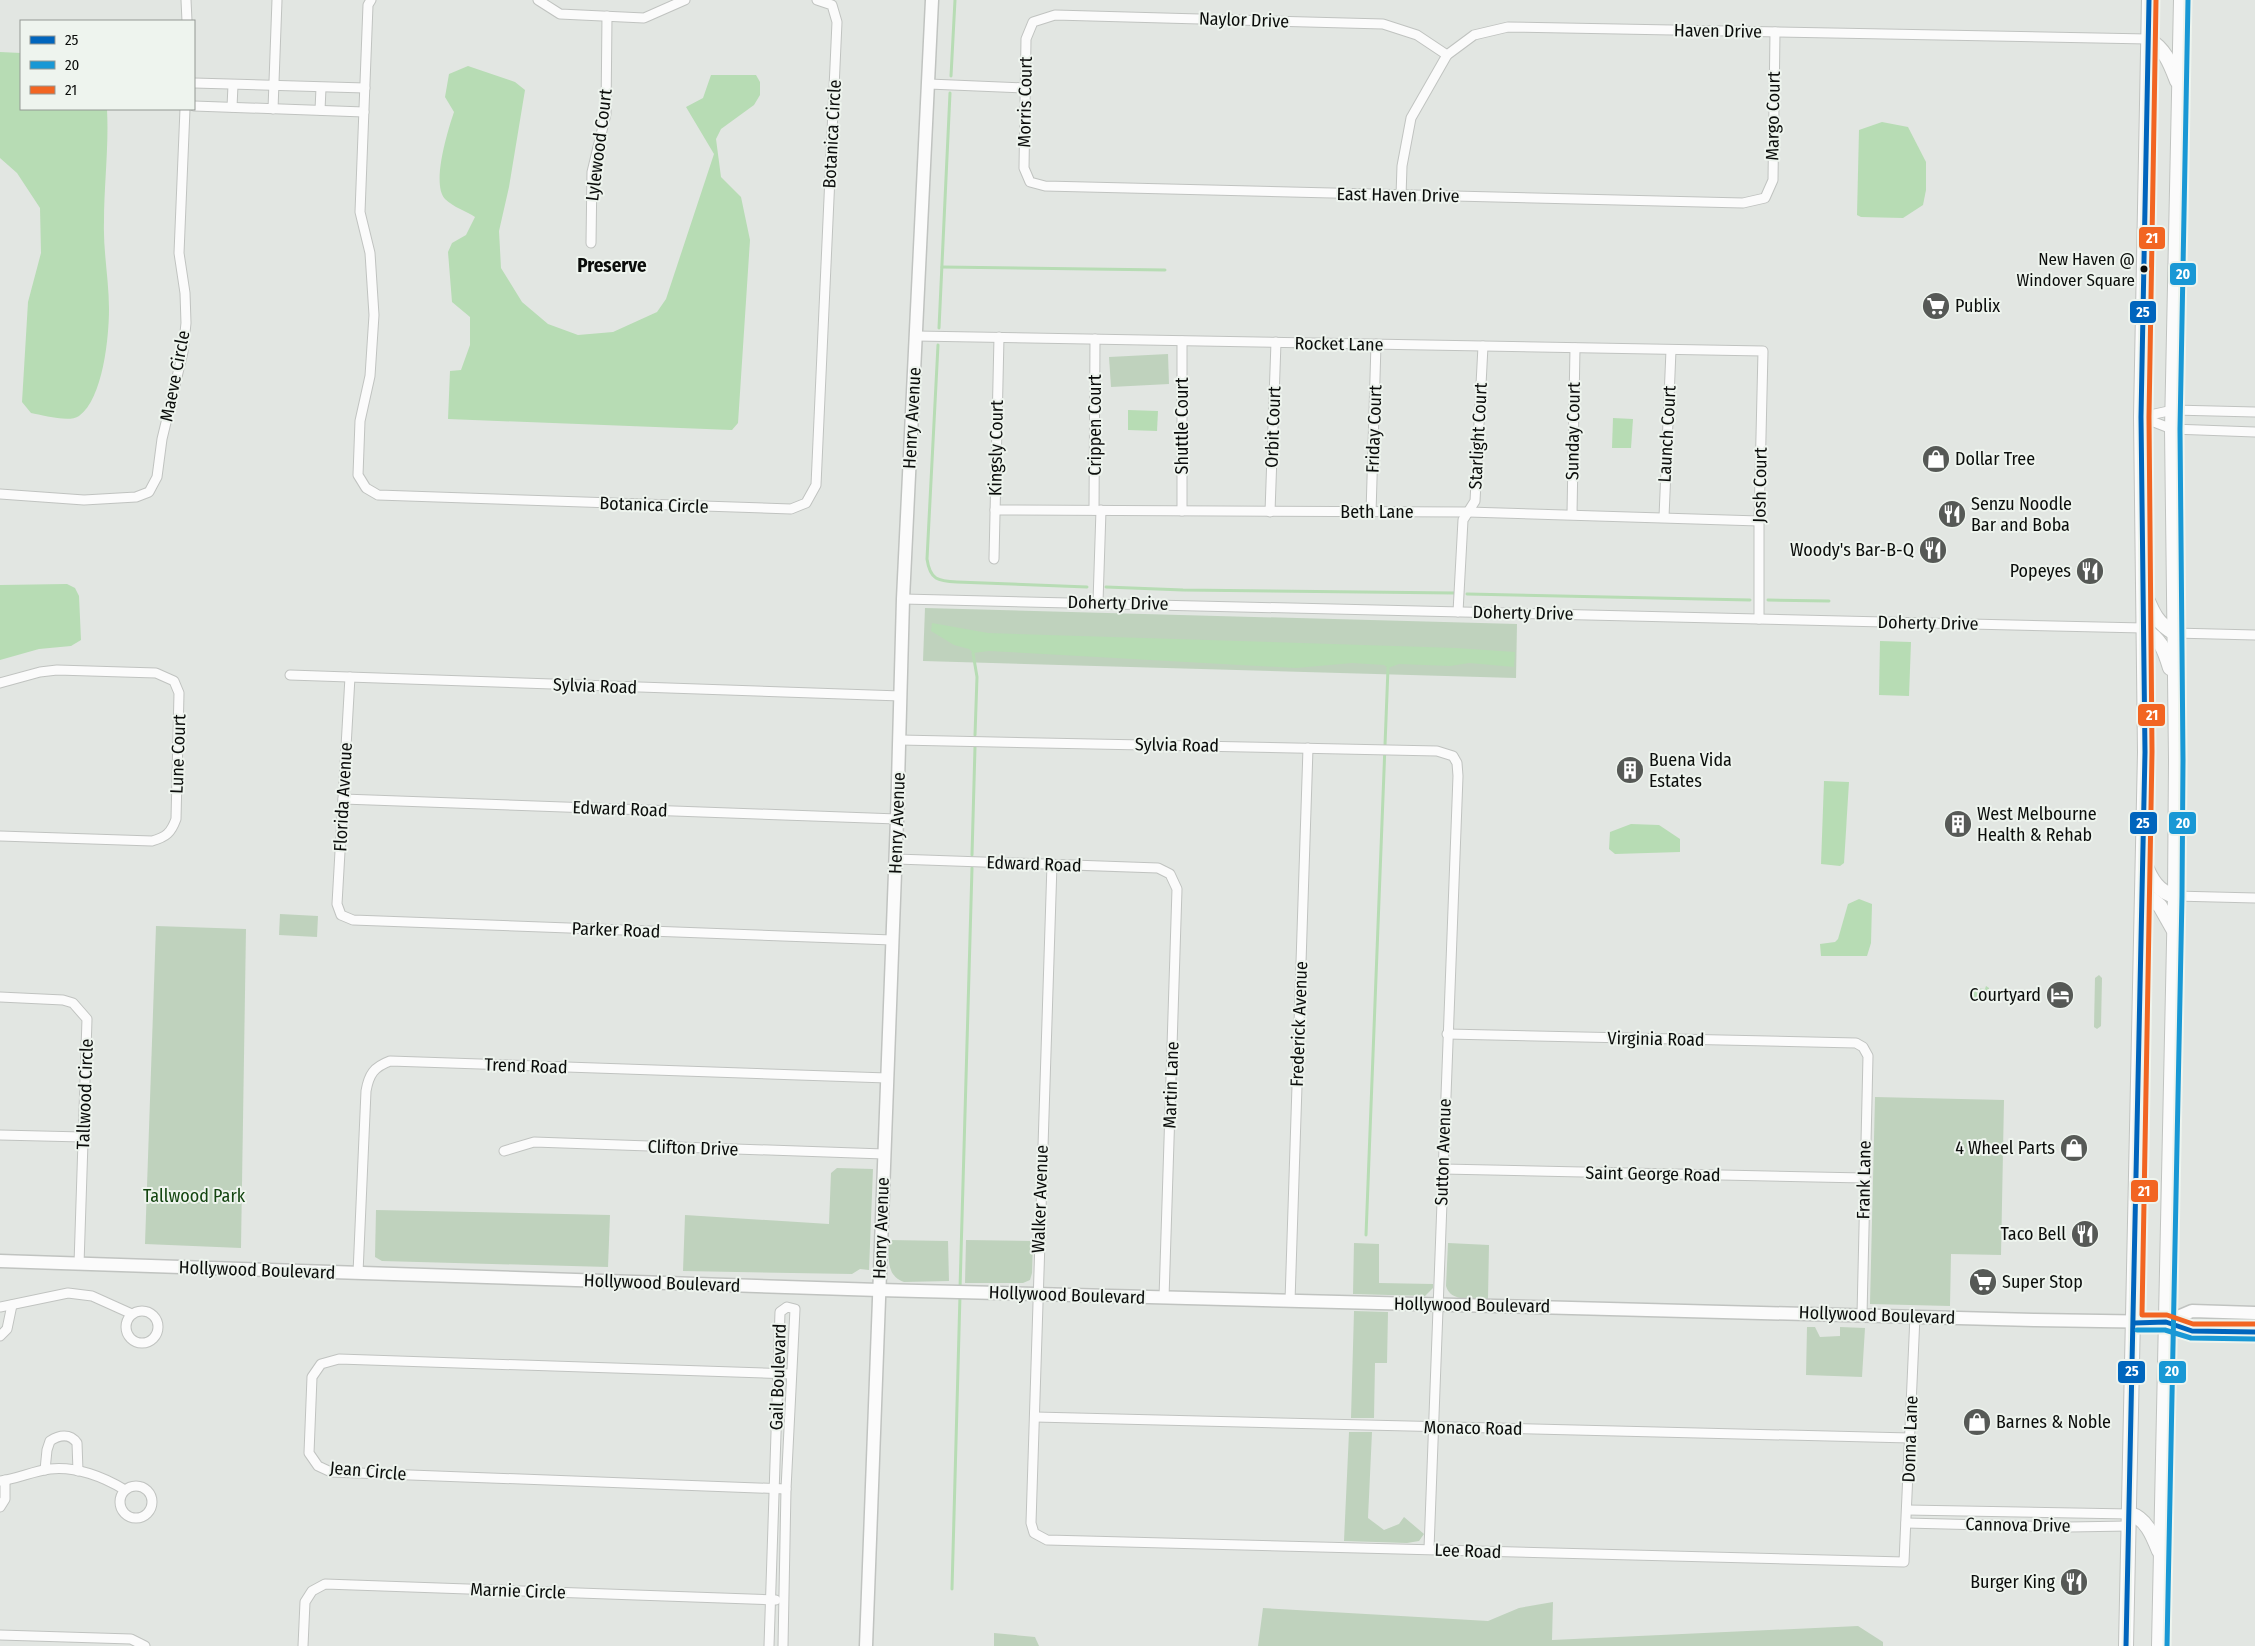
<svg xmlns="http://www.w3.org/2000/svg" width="2255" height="1646" font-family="'Fira Sans Condensed',sans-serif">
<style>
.green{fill:#bfd2bd}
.water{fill:#b7dcb4}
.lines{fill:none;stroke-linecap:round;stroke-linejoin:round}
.stream{stroke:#b7dcb4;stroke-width:3}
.street-casing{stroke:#c0c3c0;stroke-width:11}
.secondary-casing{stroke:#c0c3c0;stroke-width:15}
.primary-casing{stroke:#c0c3c0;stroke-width:16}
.street{stroke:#fbfbfb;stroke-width:9}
.secondary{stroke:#fbfbfb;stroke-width:12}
.primary{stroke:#fbfbfb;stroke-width:14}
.bus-1-casing{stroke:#eef4ee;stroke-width:9}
.bus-2-casing{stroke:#eef4ee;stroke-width:9}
.bus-3-casing{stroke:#eef4ee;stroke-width:9}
.bus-1{stroke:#0065bd;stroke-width:5}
.bus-2{stroke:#1998d5;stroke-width:5}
.bus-3{stroke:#f26522;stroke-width:5}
.bus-dot{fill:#0b0d0b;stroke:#eef4ee;stroke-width:2}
.labels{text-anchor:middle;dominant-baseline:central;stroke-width:4;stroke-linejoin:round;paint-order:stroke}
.bus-label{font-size:17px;fill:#0b0d0b;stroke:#eef4ee;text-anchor:end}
.street-label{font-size:18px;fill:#0b0d0b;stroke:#eef4ee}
.poi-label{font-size:18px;fill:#0b0d0b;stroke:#eef4ee;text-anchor:start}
.park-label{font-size:18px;fill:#134510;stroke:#eef4ee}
.neighbourhood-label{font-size:19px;font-weight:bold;fill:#0b0d0b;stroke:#eef4ee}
.line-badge{stroke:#eef4ee;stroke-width:2}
.badge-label{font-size:14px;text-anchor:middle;font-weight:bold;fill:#fff}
</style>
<rect width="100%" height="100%" fill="#e2e6e2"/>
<g class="green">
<path d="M1168,354L1169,384L1111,387L1109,357Z"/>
<path d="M925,608L1517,624L1516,678L923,661Z"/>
<path d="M280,914L318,916L317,937L279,935Z"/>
<path d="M156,926L246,929L241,1248L145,1244Z"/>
<path d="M2099,975L2102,978L2101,1026L2097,1029L2094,1027L2095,978Z"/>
<path d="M1875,1097L2004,1100L2001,1255L1951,1254L1950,1306L1870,1304Z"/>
<path d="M837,1168L873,1169L869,1270L860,1269L852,1274L683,1271L685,1215L829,1224L831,1173Z"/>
<path d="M376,1210L610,1215L608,1267L382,1261L375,1257Z"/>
<path d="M889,1240L948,1241L949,1281L904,1282C885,1275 889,1257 889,1240Z"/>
<path d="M966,1240L1033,1241L1032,1273L1030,1280L1023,1283H965Z"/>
<path d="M1354,1243L1379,1244V1283L1433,1284V1288L1425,1296L1353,1294Z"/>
<path d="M1448,1243L1489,1245L1488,1299C1473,1298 1451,1303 1446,1286Z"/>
<path d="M1354,1311L1388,1312L1387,1363H1375L1374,1418H1351Z"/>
<path d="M1807,1327H1815L1820,1337L1840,1336V1327L1865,1328L1862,1377L1806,1375Z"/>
<path d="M1349,1432H1372L1368,1518L1384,1530L1399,1524L1404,1517L1424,1534L1419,1541L1407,1543L1344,1541Z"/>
<path d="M1553,1602L1552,1640L1858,1626L1883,1642V1646H1258L1263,1608L1488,1621L1519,1608Z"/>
<path d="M994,1633L1035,1637L1039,1646H994Z"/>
</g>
<g class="water">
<path d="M0,52L21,53V109H107C109,147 104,184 104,222C103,251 109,280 109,309C109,337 103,399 79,416C69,423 43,415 31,413L22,402L28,302L41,253L40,208L17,173L0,158Z"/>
<path d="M468,66L515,82L525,90L509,187L499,231L501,268L522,302L548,324L578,335L613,332L657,312L666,299L714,154L686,107L703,98L711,75H756L760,82V95L754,105L721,129L716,139L721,177L741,197L750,240L738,423L732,430L448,419L450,371L461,370L470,345V317L452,302L448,252L452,243L466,235L475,217C466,211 453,207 445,199C431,184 448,130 454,112L445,97L449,74Z"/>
<path d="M1882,122L1908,127L1926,162V190L1923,205L1903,218L1861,217L1857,215L1859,130Z"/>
<path d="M1128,410L1158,411L1157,431L1128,430Z"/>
<path d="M1613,418L1633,419L1631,448H1612Z"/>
<path d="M67,584L75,588L79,596L81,640L71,646L39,649L0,660V585Z"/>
<path d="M932,623L988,633L1456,648L1515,652L1514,667L1469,663L1450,666L1399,664L1388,668L1384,665L1352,663L1296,668L989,651L973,653L969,649L954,645L931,631Z"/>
<path d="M1880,641L1911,642L1909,696L1879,695Z"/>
<path d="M1824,781L1849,782L1844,863L1840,866L1821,864Z"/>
<path d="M1631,824L1659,825L1680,839V852L1615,854L1609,849L1610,832Z"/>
<path d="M1859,899L1872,904L1871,943L1867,956H1821L1820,944L1835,942L1838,939L1848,904Z"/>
<path d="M1986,986L1989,988V998L1972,1000V988L1985,989Z"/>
</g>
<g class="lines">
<g class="stream">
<path d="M951,76L955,0"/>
<path d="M942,267L1165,270"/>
<path d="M939,328L950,93"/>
<path d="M938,345L927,559C930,580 938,581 957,582L1087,587"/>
<path d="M1106,587L1183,590L1455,593"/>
<path d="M1467,594L1750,600"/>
<path d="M1768,600L1829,601"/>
<path d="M973,653L977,677L975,735"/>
<path d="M972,855L975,747"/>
<path d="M1366,1235L1388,668"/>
<path d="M960,1289L972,868"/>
<path d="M952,1589L960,1295"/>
</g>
<defs>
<g id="street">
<path d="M186,0L187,21"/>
<path d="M371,0L368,5L360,212L370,253L374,315L370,376L360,421L358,475L366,488L378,495L791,509L806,503L816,485L837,22L832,5L817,0"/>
<path d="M538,0L560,14L644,18L685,0"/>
<path d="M1447,55L1417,35L1383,24L1055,15L1033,22L1026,39L1024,168L1030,182L1045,186L1743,203L1765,198L1773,180L1775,32"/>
<path d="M194,83L365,88"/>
<path d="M929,84L1026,88"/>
<path d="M194,106L364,112"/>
<path d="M232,107L233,85"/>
<path d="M273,109L277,0"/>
<path d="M320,110L321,88"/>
<path d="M1401,196L1402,166L1411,118L1447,55L1474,35L1508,27L2148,39"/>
<path d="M591,243L592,172L606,114L607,16"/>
<path d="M916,336L1763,351L1759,521V619"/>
<path d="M2141,417L2172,429L2255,432"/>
<path d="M2141,417L2173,410L2255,412"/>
<path d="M0,494L84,500L136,497L149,492L157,477L162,439L183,352L186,323L185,293L179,253L185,109"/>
<path d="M995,510L1468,512L1759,521"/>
<path d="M1094,510L1095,339"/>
<path d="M1182,511V341"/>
<path d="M1270,512L1276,342"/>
<path d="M1371,513L1376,344"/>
<path d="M1572,514L1575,348"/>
<path d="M1664,517L1671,350"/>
<path d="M994,559L999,337"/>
<path d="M903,599L2143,628"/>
<path d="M1098,602L1101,510"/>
<path d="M1458,612L1463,520L1475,501L1483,346"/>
<path d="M2174,633L2255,635"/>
<path d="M290,675L901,696"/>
<path d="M350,677L337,904L341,915L353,920L892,940"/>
<path d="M0,683L40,672L57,670L156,673L174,681L179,693L176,819C171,833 166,837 152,841L0,836"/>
<path d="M900,740L1437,751L1453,756L1457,763L1458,776L1429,1549"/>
<path d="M343,799L897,819"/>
<path d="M896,859L1158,868L1170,874L1177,889L1164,1298"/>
<path d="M1052,864L1031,1523L1034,1533L1047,1540L1904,1562L1915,1316"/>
<path d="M2175,896L2255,898"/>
<path d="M0,997L63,1000L73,1003L87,1019L79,1264"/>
<path d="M1447,1034L1856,1043L1863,1047L1868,1056L1862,1315"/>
<path d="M0,1135L83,1137"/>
<path d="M504,1151L534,1142L884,1154"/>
<path d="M1443,1169L1864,1178"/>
<path d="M358,1273L366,1091C369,1074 374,1067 390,1061L887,1078"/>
<path d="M1290,1301L1308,748"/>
<path d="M0,1307L68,1293L92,1296L132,1314"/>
<circle cx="142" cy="1327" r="16"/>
<path d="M0,1336L7,1329L12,1305"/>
<path d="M1035,1417L1910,1438"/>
<path d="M45,1470L47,1450L50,1441C59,1435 70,1433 77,1443L78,1471"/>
<path d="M0,1481C17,1479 33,1471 50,1469C76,1466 104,1477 125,1490"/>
<circle cx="136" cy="1502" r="16"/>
<path d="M786,1489L331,1472L318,1466L309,1453L312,1377L321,1364L339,1359L791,1374"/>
<path d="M0,1507L5,1499V1480"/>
<path d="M1907,1510L2130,1514"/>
<path d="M1906,1523L2069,1527L2129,1526"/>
<path d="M0,1635L131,1639L145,1646"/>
<path d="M303,1646L305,1602L312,1591L325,1584L776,1600"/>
<path d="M769,1646L780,1312L787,1307L795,1309L786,1489L783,1646"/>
</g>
<g id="secondary">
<path d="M0,1261L879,1290L2035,1320L2166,1322L2192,1331L2255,1332"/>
<path d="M2166,1322L2192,1311L2255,1313"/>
<path d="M866,1646L897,819L903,599L932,0"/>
</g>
<g id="primary">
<path d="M2148,39C2165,49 2170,63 2177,81"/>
<path d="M2145,594C2153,613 2156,622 2174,633"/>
<path d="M2143,628C2161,640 2164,648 2170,668"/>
<path d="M2145,864C2151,879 2158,892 2175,896"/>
<path d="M2143,892L2160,906L2173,929"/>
<path d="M2130,1514C2146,1518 2153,1536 2159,1551"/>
<path d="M2126,1646L2145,752L2141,417L2149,0"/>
<path d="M2159,1646L2175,896L2176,760L2172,429L2181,0"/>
</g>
</defs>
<use href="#street" class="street-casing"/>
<use href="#secondary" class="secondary-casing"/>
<use href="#primary" class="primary-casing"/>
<use href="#street" class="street"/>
<use href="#secondary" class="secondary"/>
<use href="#primary" class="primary"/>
<defs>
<g id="bus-1">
<path d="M2134,1323L2166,1322L2192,1331L2255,1332"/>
<path d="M2126,1646L2145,752L2141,417L2149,0"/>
</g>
<g id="bus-2">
<path d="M2137,1330H2165L2191,1338L2255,1339"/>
<path d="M2167,1646L2182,896L2183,760L2180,429L2188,0"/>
</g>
<path id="bus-3" d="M2156,0L2149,417L2152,752L2142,1315H2167L2193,1324H2255"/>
</defs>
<use href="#bus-1" class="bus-1-casing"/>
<use href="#bus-2" class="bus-2-casing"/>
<use href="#bus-3" class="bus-3-casing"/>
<use href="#bus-1" class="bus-1"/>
<use href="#bus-2" class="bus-2"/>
<use href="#bus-3" class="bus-3"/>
</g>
<defs>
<symbol id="supermarket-disc" viewBox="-11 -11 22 22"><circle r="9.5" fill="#565956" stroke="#eef4ee"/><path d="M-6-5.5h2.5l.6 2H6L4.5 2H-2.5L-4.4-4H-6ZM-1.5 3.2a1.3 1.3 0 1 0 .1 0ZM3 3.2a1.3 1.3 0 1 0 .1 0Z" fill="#fff"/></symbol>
<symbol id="shop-disc" viewBox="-11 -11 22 22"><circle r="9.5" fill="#565956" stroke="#eef4ee"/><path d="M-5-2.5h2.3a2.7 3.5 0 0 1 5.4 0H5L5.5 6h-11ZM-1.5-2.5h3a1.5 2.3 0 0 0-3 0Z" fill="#fff"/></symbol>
<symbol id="restaurant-disc" viewBox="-11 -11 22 22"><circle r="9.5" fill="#565956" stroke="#eef4ee"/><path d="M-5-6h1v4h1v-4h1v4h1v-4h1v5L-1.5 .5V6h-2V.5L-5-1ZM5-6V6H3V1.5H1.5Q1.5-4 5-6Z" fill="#fff"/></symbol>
<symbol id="building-disc" viewBox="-11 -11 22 22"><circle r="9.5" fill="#565956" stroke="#eef4ee"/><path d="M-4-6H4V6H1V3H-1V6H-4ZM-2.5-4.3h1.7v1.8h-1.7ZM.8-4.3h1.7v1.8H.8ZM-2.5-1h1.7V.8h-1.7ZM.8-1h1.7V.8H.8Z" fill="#fff"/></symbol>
<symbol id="hotel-disc" viewBox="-11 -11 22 22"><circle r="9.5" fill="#565956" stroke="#eef4ee"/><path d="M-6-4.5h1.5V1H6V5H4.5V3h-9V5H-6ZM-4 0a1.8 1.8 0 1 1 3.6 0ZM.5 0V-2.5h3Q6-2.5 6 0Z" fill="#fff"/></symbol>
</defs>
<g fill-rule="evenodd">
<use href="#supermarket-disc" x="1920" y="290" width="32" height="32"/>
<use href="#shop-disc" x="1920" y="443" width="32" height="32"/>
<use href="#restaurant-disc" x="1936" y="498" width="32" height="32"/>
<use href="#restaurant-disc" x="1917" y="534" width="32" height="32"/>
<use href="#restaurant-disc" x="2074" y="555" width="32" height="32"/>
<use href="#building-disc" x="1614" y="754" width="32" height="32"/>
<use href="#building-disc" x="1942" y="808" width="32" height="32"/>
<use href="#hotel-disc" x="2044" y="979" width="32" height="32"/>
<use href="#shop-disc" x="2058" y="1132" width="32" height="32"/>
<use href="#restaurant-disc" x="2069" y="1218" width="32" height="32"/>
<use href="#supermarket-disc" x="1967" y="1266" width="32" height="32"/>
<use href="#shop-disc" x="1961" y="1406" width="32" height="32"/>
<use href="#restaurant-disc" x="2058" y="1566" width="32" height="32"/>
</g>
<circle class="bus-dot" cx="2144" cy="269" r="4.5"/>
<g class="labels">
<g class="bus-label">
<text x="2135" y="259">New Haven @<tspan x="2135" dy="21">Windover Square</tspan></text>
</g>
<g class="street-label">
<text transform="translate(1244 20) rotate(2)">Naylor Drive</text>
<text transform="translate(1718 31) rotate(1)">Haven Drive</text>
<text transform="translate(1025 102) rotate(-89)">Morris Court</text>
<text transform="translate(1773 116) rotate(-89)">Margo Court</text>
<text transform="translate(832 134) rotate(-87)">Botanica Circle</text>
<text transform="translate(599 145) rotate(-83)">Lylewood Court</text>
<text transform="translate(1398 195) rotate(1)">East Haven Drive</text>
<text transform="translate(1339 344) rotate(1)">Rocket Lane</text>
<text transform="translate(175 376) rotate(-79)">Maeve Circle</text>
<text transform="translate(912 418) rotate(-87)">Henry Avenue</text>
<text transform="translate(1095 425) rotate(-90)">Crippen Court</text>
<text transform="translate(1182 426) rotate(-90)">Shuttle Court</text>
<text transform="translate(1273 427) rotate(-88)">Orbit Court</text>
<text transform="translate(1374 429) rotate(-88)">Friday Court</text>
<text transform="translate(1573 431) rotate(-89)">Sunday Court</text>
<text transform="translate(1667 434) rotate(-87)">Launch Court</text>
<text transform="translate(1478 436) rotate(-87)">Starlight Court</text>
<text transform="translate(996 448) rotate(-89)">Kingsly Court</text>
<text transform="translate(1760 485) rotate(-89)">Josh Court</text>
<text transform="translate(654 505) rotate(2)">Botanica Circle</text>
<text x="1377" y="512">Beth Lane</text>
<text transform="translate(1118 603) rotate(1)">Doherty Drive</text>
<text transform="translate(1523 613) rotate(1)">Doherty Drive</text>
<text transform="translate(1928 623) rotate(1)">Doherty Drive</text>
<text transform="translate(595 686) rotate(2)">Sylvia Road</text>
<text transform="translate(1177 745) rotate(1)">Sylvia Road</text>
<text transform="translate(178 754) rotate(-88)">Lune Court</text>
<text transform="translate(343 797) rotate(-87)">Florida Avenue</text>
<text transform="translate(620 809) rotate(2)">Edward Road</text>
<text transform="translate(897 823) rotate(-88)">Henry Avenue</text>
<text transform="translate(1034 864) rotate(2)">Edward Road</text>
<text transform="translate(616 930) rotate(2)">Parker Road</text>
<text transform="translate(1299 1024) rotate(-88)">Frederick Avenue</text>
<text transform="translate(1656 1039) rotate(1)">Virginia Road</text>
<text transform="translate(526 1066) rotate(2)">Trend Road</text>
<text transform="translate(1171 1085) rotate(-88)">Martin Lane</text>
<text transform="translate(85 1094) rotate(-88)">Tallwood Circle</text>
<text transform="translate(693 1148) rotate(2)">Clifton Drive</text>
<text transform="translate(1443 1152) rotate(-88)">Sutton Avenue</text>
<text transform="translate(1653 1174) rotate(1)">Saint George Road</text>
<text transform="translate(1864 1180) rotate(-89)">Frank Lane</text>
<text transform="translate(1040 1199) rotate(-88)">Walker Avenue</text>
<text transform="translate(881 1228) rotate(-88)">Henry Avenue</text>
<text transform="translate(257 1270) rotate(2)">Hollywood Boulevard</text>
<text transform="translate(662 1283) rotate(2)">Hollywood Boulevard</text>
<text transform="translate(1067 1295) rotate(2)">Hollywood Boulevard</text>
<text transform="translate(1472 1305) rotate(1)">Hollywood Boulevard</text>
<text transform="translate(1877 1315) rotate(2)">Hollywood Boulevard</text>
<text transform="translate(778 1377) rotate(-88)">Gail Boulevard</text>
<text transform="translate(1473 1428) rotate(1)">Monaco Road</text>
<text transform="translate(1910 1439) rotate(-88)">Donna Lane</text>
<text transform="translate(368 1471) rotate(5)">Jean Circle</text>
<text transform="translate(2018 1525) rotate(1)">Cannova Drive</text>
<text transform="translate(1468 1551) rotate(2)">Lee Road</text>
<text transform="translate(518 1591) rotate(2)">Marnie Circle</text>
</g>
<g class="poi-label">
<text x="1955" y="306">Publix</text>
<text x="1955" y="459">Dollar Tree</text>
<text x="1971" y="504">Senzu Noodle<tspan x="1971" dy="21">Bar and Boba</tspan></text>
<text x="1914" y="550" text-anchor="end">Woody's Bar-B-Q</text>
<text x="2071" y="571" text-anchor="end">Popeyes</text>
<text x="1649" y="760">Buena Vida<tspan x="1649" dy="21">Estates</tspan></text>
<text x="1977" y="814">West Melbourne<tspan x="1977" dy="21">Health &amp; Rehab</tspan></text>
<text x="2041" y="995" text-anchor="end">Courtyard</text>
<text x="2055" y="1148" text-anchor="end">4 Wheel Parts</text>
<text x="2066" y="1234" text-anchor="end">Taco Bell</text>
<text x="2002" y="1282">Super Stop</text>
<text x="1996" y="1422">Barnes &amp; Noble</text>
<text x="2055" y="1582" text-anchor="end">Burger King</text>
</g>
<g class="park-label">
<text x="194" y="1196">Tallwood Park</text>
</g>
<g class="neighbourhood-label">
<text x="612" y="265">Preserve</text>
</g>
</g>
<g class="line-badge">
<rect x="2138" y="226" width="28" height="24" rx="5" fill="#f26522"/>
<rect x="2169" y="262" width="28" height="24" rx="5" fill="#1998d5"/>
<rect x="2129" y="300" width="28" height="24" rx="5" fill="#0065bd"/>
<rect x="2137" y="703" width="29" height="24" rx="5" fill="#f26522"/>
<rect x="2168" y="811" width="29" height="24" rx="5" fill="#1998d5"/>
<rect x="2129" y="811" width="29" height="24" rx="5" fill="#0065bd"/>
<rect x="2130" y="1179" width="29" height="24" rx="5" fill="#f26522"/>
<rect x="2117" y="1360" width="29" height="24" rx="5" fill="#0065bd"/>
<rect x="2158" y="1360" width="29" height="24" rx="5" fill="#1998d5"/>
</g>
<g class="badge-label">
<text x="2152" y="243">21</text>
<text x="2183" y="279">20</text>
<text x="2143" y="317">25</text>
<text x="2152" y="720">21</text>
<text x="2183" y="828">20</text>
<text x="2143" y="828">25</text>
<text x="2144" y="1196">21</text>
<text x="2132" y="1376">25</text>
<text x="2172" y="1376">20</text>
</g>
<rect x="20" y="20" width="175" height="90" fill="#eef4ee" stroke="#939893"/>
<rect x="30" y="36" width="25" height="8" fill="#0065bd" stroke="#939893"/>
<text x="65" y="45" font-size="15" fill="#0b0d0b">25</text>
<rect x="30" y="61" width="25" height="8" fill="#1998d5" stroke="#939893"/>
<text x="65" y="70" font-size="15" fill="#0b0d0b">20</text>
<rect x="30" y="86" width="25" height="8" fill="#f26522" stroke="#939893"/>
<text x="65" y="95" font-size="15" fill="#0b0d0b">21</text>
</svg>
